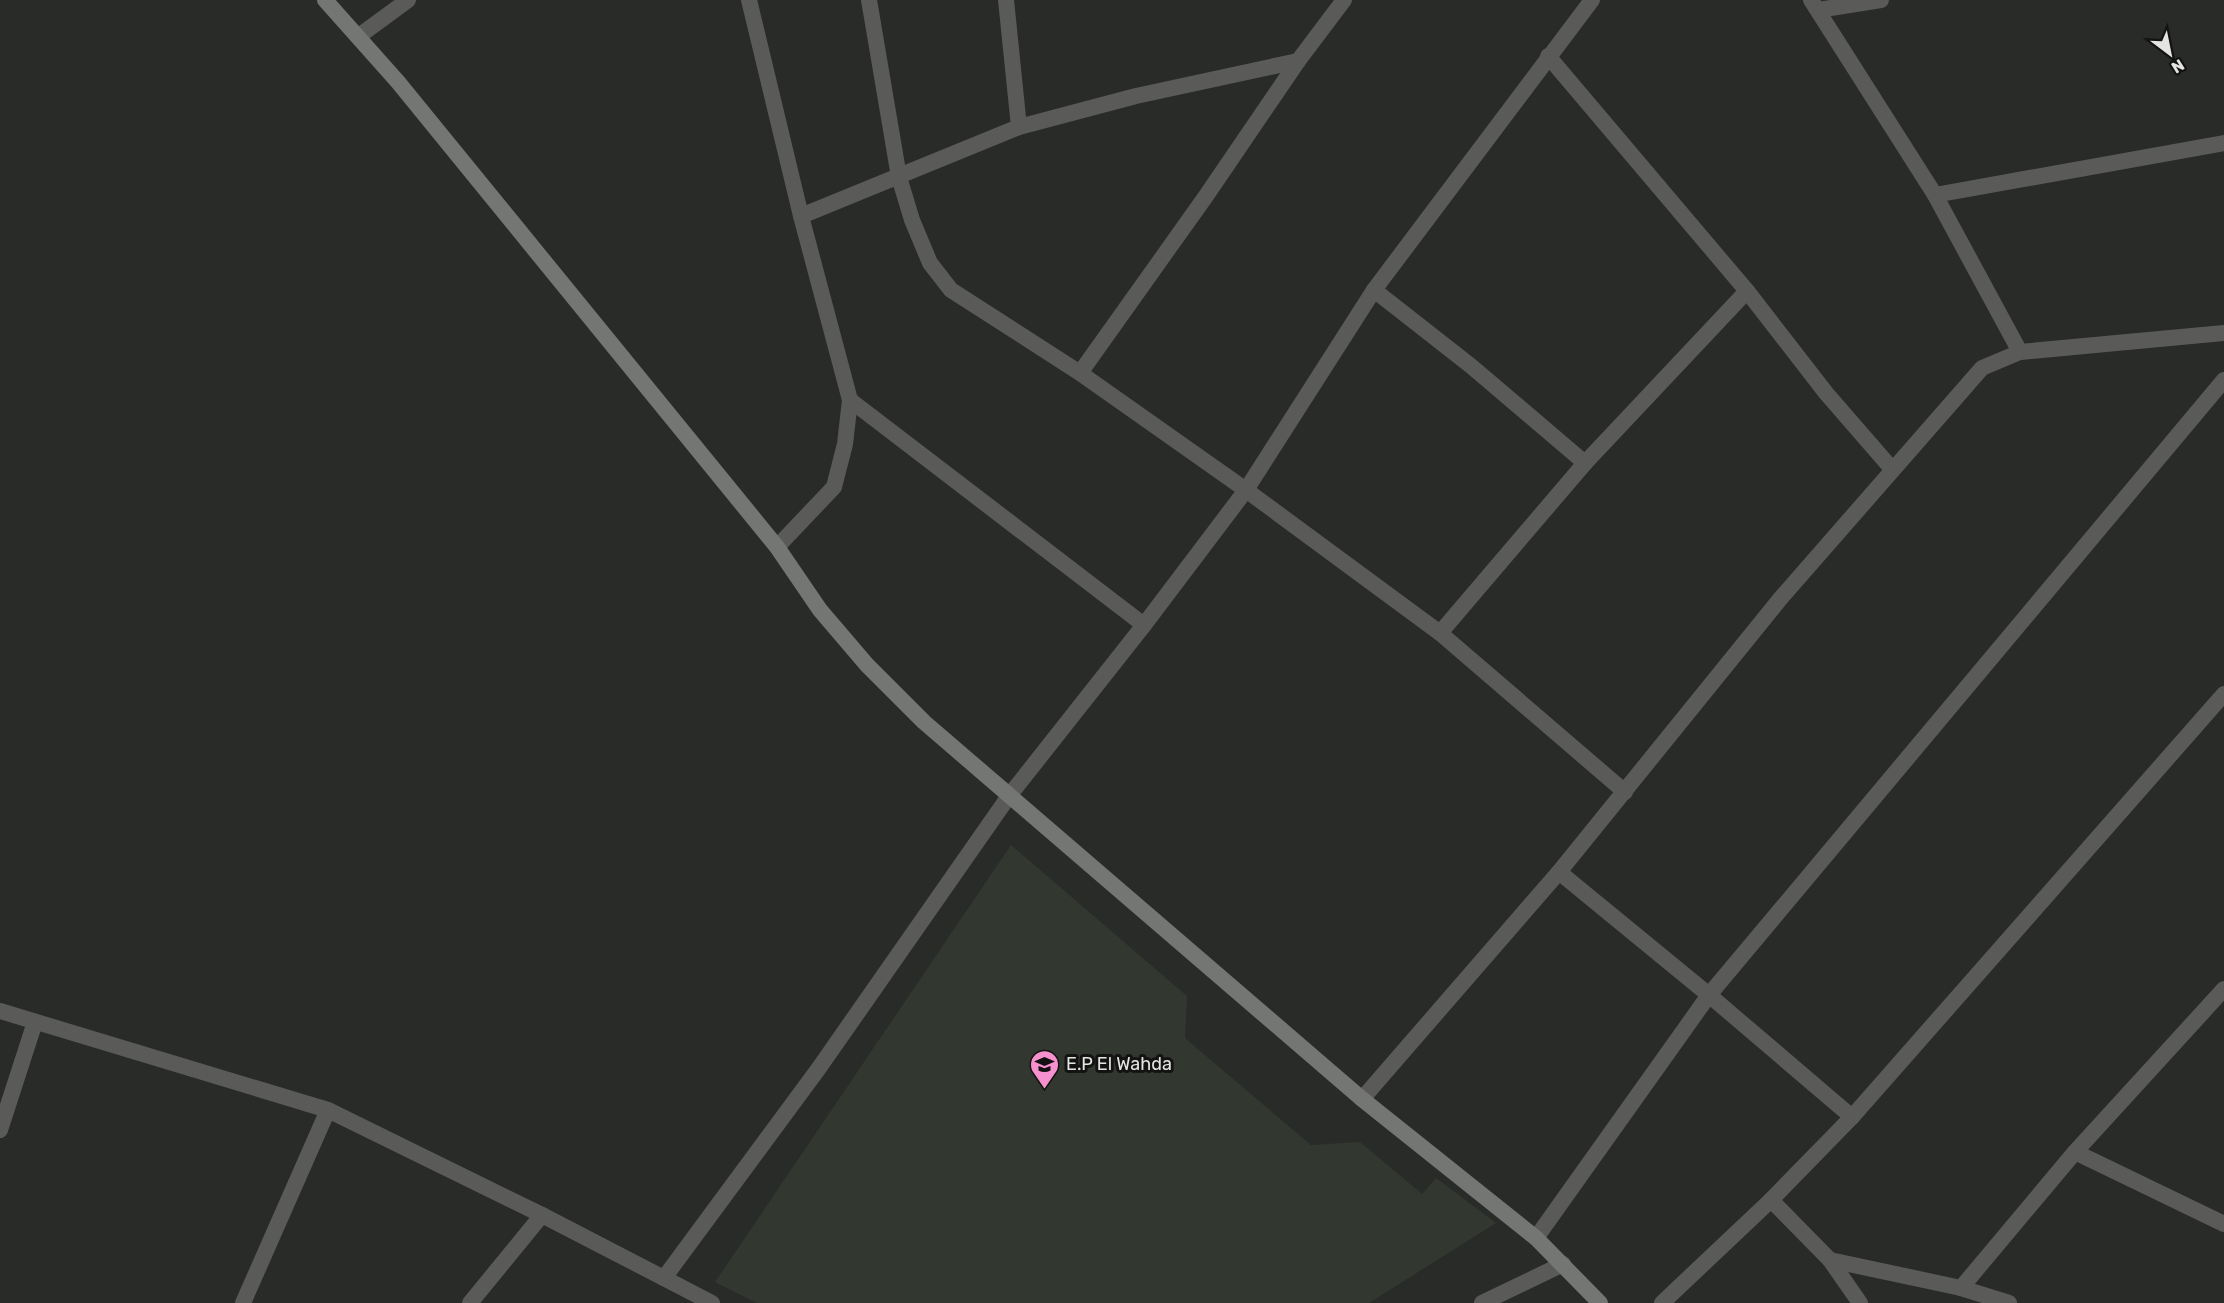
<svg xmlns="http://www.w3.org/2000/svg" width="2224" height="1303" font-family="Rubik,sans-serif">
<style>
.built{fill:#32372f}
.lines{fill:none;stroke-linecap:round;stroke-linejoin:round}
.minor{stroke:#5a5b59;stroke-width:16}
.secondary{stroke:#747673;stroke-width:16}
.labels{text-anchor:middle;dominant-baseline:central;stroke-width:6;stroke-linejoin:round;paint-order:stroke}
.poi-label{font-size:18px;fill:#e3e4e3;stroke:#131312;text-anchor:start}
</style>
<rect width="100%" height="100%" fill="#292b28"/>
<path class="built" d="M1011,845L1187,996L1185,1038L1311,1145L1360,1142L1422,1194L1436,1178L1496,1223L1369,1303H757L715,1282Z"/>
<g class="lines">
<g class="minor">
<path d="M749,0L801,216L850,400L845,444L834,487L777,547"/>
<path d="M869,0L899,177L912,220L930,263L951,290L1080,373L1246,490L1440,633L1625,792"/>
<path d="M1006,0L1019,127"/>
<path d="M1811,0L1935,195L2020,352"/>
<path d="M1818,10L1881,0"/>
<path d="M359,36L408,0"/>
<path d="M1548,56L1747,291L1826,393L1892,469"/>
<path d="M1935,195L2224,143"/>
<path d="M801,216L1019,127L1136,96L1298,61"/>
<path d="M1374,290L1471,366L1585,463"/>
<path d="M1080,373L1206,196L1298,61L1344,0"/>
<path d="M850,400L1144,625"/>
<path d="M1440,633L1585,463L1747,291"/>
<path d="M1559,872L1709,995L1852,1117"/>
<path d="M0,1011L328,1110L542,1215L712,1303"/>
<path d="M1362,1099L1559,872L1780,599L1982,368L2020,352L2224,333"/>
<path d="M0,1130L35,1022"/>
<path d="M2075,1152L2224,1224"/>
<path d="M1771,1200L1830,1260L1860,1303"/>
<path d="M1536,1238L1709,995L2224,380"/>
<path d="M1830,1260L1961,1288L2009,1303"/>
<path d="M664,1278L819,1068L1009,796L1144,625L1246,490L1374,290L1592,0"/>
<path d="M1961,1288L2075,1152L2224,989"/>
<path d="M243,1303L328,1110"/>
<path d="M470,1303L542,1215"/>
<path d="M1482,1303L1563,1264"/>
<path d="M1662,1303L1771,1200L1852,1117L2224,694"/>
</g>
<path class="secondary" d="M325,0L398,82L777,547L820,610L867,665L924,722L1362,1099L1536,1238L1600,1303"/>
</g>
<defs>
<symbol id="school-pin" viewBox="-11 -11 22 30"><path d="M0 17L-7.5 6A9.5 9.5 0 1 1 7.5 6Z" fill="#f790cf" stroke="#131312"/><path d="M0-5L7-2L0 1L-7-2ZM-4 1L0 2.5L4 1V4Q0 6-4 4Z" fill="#111"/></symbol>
</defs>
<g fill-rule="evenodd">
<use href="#school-pin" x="1028" y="1048" width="33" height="45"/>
</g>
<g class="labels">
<g class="poi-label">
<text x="1066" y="1064">E.P El Wahda</text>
</g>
</g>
<g transform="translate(2170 54) rotate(148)" stroke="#131312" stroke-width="4.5" paint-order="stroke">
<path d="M0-4.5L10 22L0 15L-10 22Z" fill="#e3e4e3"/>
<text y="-9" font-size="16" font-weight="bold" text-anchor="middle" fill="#e3e4e3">N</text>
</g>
</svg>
